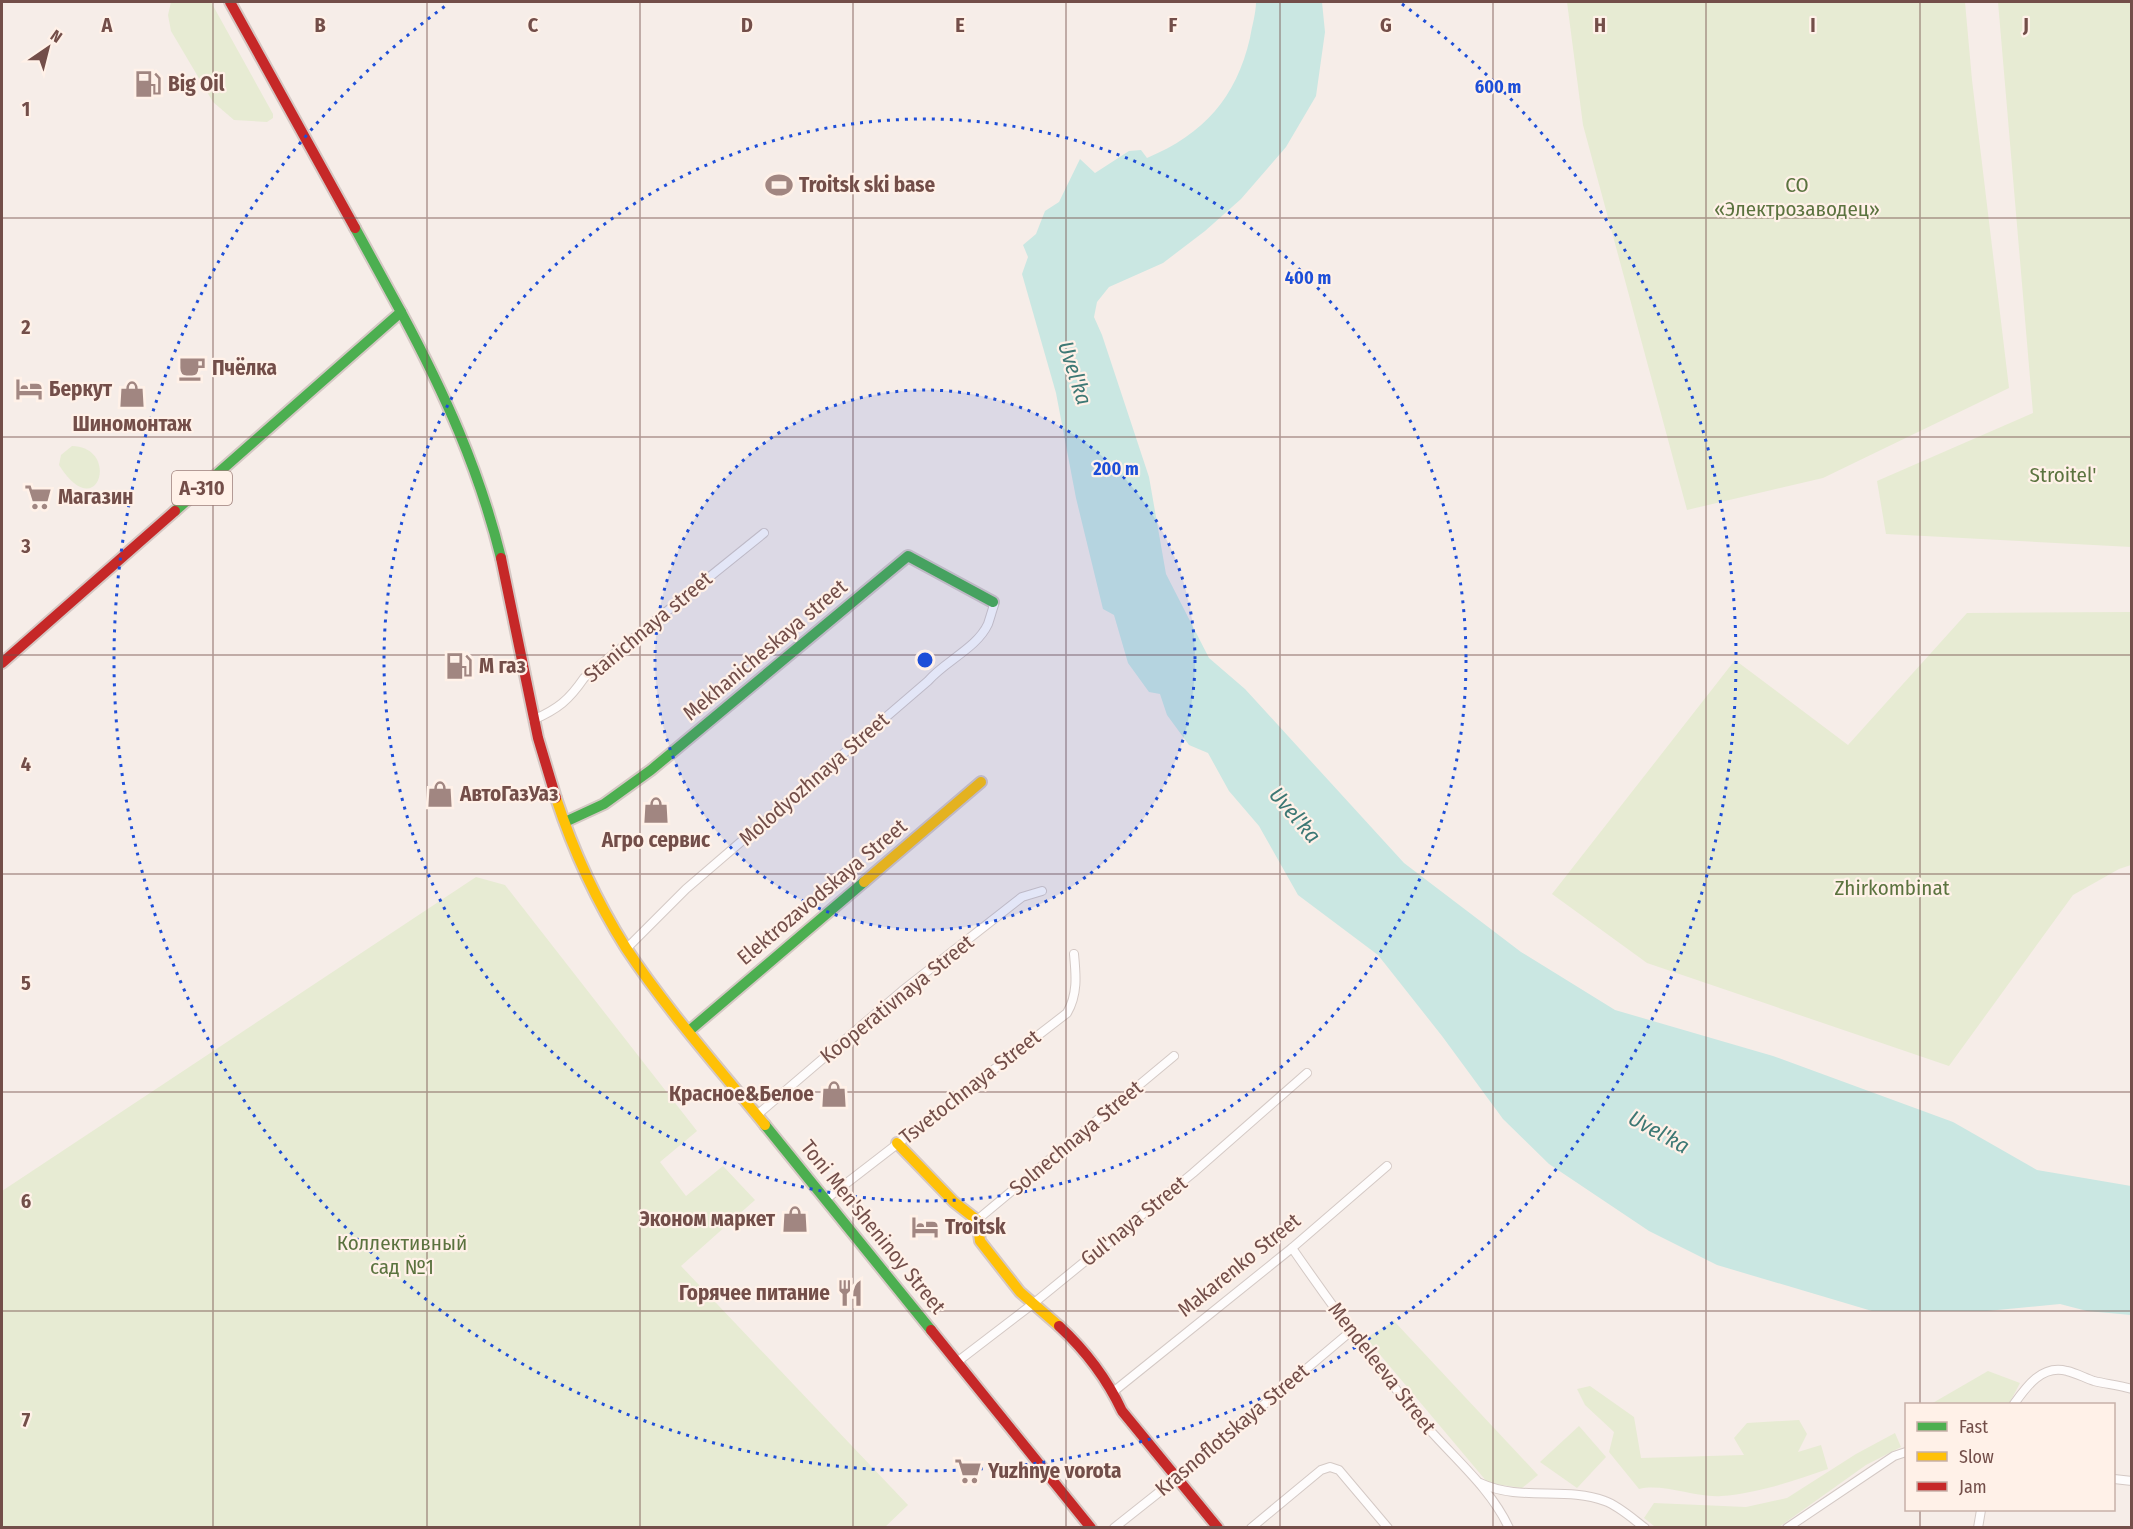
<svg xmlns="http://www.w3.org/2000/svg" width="2133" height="1529" font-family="'Fira Sans Condensed',sans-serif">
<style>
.green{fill:#e7ebd3}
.water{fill:#cae7e2}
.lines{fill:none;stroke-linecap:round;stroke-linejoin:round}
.street-casing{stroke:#d4c9c5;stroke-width:10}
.fast-casing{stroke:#d5c8c4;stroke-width:14}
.slow-casing{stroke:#d5c8c4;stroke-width:14}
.jam-casing{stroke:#d5c8c4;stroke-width:14}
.street{stroke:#fefcfc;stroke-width:8}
.fast{stroke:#4caf50;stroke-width:10}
.slow{stroke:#ffc107;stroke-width:10}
.jam{stroke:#c62828;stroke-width:10}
.grid{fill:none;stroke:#734e49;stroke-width:1.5;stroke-opacity:0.55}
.ring{fill:none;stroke:#1d4ed8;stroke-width:3;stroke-dasharray:3 6}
.labels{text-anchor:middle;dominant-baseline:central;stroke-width:4.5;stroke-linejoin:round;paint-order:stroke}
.shield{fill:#fff1e8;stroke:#9d7f79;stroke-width:1.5}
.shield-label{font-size:20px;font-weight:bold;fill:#734e49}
.poi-label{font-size:21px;font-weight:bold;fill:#734e49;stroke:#fff1e8;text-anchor:start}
.park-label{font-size:21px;fill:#5b733f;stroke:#fff1e8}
.street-label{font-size:21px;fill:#734e49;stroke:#fff1e8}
.water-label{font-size:22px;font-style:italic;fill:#3d7874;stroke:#fff1e8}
.grid-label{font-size:20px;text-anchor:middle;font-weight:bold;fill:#734e49;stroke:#fff1e8;stroke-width:4.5;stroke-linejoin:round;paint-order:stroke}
.centre{fill:#1d4ed8;stroke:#fff1e8;stroke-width:3}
.ring-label{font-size:18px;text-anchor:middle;font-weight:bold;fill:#1d4ed8;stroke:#fff1e8;stroke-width:4.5;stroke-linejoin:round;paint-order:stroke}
</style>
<rect width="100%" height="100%" fill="#f6ede8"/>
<g class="green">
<path d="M171,2H211L273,114V118L267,122L234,120L213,102L171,31L168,15Z"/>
<path d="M1567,2H1965L1972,80L2009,388L1823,478L1687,510L1583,125Z"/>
<path d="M1998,2H2131V547L1886,534L1877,481L2033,413Z"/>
<path d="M72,446C121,447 98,527 59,465L61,455Z"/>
<path d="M2131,612V865L2119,869L2073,895L1949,1066L1647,963L1552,894L1735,660L1848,745L1967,613Z"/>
<path d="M476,877L505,885L697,1131L660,1162L686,1196L723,1166L755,1200L681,1266L908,1505L884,1528L2,1527V1191Z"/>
<path d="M1394,1321L1538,1475L1522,1488L1488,1483L1366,1338Z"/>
<path d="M1988,1371L2020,1383L2009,1404H1931Z"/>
<path d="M1590,1386L1634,1417L1641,1458L1744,1455L1734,1438L1747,1423L1799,1420L1807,1434L1798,1452L1821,1445L1828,1469C1793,1481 1759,1493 1721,1496C1696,1498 1663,1483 1639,1489L1609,1452L1614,1432L1585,1405L1577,1389Z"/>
<path d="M1579,1426L1606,1457L1577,1488L1540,1462Z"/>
<path d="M1895,1433L1901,1447L1866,1465L1779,1527H1664L1654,1526L1644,1518L1654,1503L1746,1507L1787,1498L1856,1454Z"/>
</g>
<path class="water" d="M1256,2H1322L1325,32L1316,96L1286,147L1241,199L1205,231L1163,263L1109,287L1097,302L1094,317L1102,335L1149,477L1166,574L1209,658L1245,689L1404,863L1521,952L1615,1010L1773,1056L1953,1122L2037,1170L2131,1186V1315L2087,1311L2060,1304L1987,1311H1872L1717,1265L1649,1231L1549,1164L1503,1119L1442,1036L1378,955L1298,895L1259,826L1229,791L1208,753L1189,745L1167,715L1160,694L1149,692L1128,663L1114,615L1103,609L1076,498L1056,393L1022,274L1028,257L1023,245L1036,234L1045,211L1059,202L1080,159L1095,173L1129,151L1141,150L1147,158C1204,134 1236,98 1250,38C1252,26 1256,13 1256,2Z"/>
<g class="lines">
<defs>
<g id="street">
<path d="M533,720C558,709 569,700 584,678L764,533"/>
<path d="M627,948L686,889L928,681C945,661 977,648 988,624C990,618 992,611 994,605"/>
<path d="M757,1115L902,991L1022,897L1042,891"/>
<path d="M826,1199L1067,1013C1078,994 1076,975 1074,954"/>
<path d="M977,1220L1174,1056"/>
<path d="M1292,1248C1335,1310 1379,1371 1428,1428C1456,1460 1491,1489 1509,1528"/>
<path d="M957,1362L1034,1303L1193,1173L1307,1073"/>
<path d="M1113,1392L1292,1248L1387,1166"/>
<path d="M2014,1404C2026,1387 2042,1364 2067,1371C2076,1373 2085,1378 2094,1381C2106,1384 2119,1385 2132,1389"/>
<path d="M2114,1479L2132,1481"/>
<path d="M1480,1483C1521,1502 1566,1486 1605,1501C1619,1506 1633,1519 1645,1528"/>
<path d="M1114,1528L1177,1478L1350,1332"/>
<path d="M1251,1528L1321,1470L1330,1467L1339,1470L1388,1528"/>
<path d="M1787,1528L1894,1456L1906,1452"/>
<path d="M1978,1528L1981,1510"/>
</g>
<g id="fast">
<path d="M401,312C444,392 479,469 501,558"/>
<path d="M175,511L401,312L355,228"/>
<path d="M565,822L604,804L651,770L908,556L993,602"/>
<path d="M689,1031L864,882"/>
<path d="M765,1125L931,1330"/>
</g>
<g id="slow">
<path d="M556,798C573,850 597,902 626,948C667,1010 718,1067 765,1125"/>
<path d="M864,882L981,782"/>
<path d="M897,1143L954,1202L977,1220L980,1241L1020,1292L1059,1326"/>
</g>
<g id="jam">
<path d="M230,2L355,228"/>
<path d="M501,558L538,738L556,798"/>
<path d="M2,663L175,511"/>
<path d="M1059,1326C1085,1350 1107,1379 1122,1411L1218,1528"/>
<path d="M931,1330L1091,1528"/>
</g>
</defs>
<use href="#street" class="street-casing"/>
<use href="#fast" class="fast-casing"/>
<use href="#slow" class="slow-casing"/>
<use href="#jam" class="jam-casing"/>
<use href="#street" class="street"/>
<use href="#fast" class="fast"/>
<use href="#slow" class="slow"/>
<use href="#jam" class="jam"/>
</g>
<path class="grid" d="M213,2V1528M427,2V1528M640,2V1528M853,2V1528M1066,2V1528M1280,2V1528M1493,2V1528M1706,2V1528M1920,2V1404M2,218H2132M2,437H2132M2,655H2132M2,874H2132M2,1092H2132M2,1311H2132M1920,1510V1528"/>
<circle cx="925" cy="660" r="270" fill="#1d4ed8" fill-opacity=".12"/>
<g class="ring">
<circle cx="925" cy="660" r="270"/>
<circle cx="925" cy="660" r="541"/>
<path d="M1402 4A811 811 0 1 1 448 4"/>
</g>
<defs>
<symbol id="fuel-bare" viewBox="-9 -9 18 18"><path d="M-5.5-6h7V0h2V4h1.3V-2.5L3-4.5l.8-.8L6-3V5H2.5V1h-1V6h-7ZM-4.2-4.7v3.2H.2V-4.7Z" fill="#a18681" stroke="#fff1e8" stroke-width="2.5" paint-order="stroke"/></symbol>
<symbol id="stadium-bare" viewBox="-9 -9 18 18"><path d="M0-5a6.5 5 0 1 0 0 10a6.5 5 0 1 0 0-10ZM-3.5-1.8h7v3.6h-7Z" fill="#a18681" stroke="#fff1e8" stroke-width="2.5" paint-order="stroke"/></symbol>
<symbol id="cafe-bare" viewBox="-9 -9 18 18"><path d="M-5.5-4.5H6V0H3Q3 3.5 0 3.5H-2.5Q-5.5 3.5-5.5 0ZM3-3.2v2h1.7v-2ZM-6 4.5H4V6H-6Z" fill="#a18681" stroke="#fff1e8" stroke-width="2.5" paint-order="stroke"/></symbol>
<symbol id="hotel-bare" viewBox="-9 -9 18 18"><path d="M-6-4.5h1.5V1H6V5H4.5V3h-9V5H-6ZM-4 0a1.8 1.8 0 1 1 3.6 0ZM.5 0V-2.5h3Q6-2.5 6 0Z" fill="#a18681" stroke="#fff1e8" stroke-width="2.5" paint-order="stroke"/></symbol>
<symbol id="shop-bare" viewBox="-9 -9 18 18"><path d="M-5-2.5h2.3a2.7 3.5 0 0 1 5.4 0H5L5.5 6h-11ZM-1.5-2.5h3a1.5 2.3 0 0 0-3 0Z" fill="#a18681" stroke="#fff1e8" stroke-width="2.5" paint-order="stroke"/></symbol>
<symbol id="supermarket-bare" viewBox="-9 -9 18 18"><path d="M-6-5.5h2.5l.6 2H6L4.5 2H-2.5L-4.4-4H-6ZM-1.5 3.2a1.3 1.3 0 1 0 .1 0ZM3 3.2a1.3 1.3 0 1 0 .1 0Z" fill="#a18681" stroke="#fff1e8" stroke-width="2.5" paint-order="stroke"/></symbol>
<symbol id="restaurant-bare" viewBox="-9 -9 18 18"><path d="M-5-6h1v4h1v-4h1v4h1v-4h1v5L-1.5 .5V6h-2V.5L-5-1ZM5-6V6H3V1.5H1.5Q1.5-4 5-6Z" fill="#a18681" stroke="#fff1e8" stroke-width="2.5" paint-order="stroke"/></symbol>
</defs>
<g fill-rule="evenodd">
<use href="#fuel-bare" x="129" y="65" width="38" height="38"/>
<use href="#stadium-bare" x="760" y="166" width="38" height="38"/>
<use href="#cafe-bare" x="173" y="349" width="38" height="38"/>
<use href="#hotel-bare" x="10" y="370" width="38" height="38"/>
<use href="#shop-bare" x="113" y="375" width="38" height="38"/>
<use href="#supermarket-bare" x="19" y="478" width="38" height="38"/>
<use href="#fuel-bare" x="440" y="647" width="38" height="38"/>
<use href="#shop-bare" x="421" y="775" width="38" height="38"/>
<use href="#shop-bare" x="637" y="791" width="38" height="38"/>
<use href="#shop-bare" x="815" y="1075" width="38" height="38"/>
<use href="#shop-bare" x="776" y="1200" width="38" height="38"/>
<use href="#hotel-bare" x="906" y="1208" width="38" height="38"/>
<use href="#restaurant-bare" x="831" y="1274" width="38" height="38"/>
<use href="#supermarket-bare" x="949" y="1452" width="38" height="38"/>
</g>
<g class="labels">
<rect class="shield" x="172" y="471" width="60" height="34" rx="4.5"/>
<g class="shield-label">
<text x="202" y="488">А-310</text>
</g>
<g class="poi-label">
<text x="168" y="84">Big Oil</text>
<text x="799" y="185">Troitsk ski base</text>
<text x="212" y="368">Пчёлка</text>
<text x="49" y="389">Беркут</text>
<text x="132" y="424" text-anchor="middle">Шиномонтаж</text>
<text x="58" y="497">Магазин</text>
<text x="479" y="666">М газ</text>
<text x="460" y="794">АвтоГазУаз</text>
<text x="656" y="840" text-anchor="middle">Агро сервис</text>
<text x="814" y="1094" text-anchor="end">Красное&amp;Белое</text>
<text x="775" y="1219" text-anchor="end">Эконом маркет</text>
<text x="945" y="1227">Troitsk</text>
<text x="830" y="1293" text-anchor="end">Горячее питание</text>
<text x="988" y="1471">Yuzhnye vorota</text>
</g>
<g class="park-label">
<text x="1797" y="185">СО<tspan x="1797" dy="24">«Электрозаводец»</tspan></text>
<text x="2063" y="475">Stroitel'</text>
<text x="1892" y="888">Zhirkombinat</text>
<text x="402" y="1243">Коллективный<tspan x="402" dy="24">сад №1</tspan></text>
</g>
<g class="street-label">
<text transform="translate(648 627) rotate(-40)">Stanichnaya street</text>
<text transform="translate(765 650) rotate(-40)">Mekhanicheskaya street</text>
<text transform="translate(814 779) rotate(-41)">Molodyozhnaya Street</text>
<text transform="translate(822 892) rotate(-40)">Elektrozavodskaya Street</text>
<text transform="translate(897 999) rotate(-39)">Kooperativnaya Street</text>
<text transform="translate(970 1087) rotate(-38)">Tsvetochnaya Street</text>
<text transform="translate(1076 1138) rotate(-40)">Solnechnaya Street</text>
<text transform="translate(1134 1221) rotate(-39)">Gul'naya Street</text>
<text transform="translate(873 1227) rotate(51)">Toni Men'sheninoy Street</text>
<text transform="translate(1239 1265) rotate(-39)">Makarenko Street</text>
<text transform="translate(1382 1368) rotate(52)">Mendeleeva Street</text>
<text transform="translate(1232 1430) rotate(-40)">Krasnoflotskaya Street</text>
</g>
<g class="water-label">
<text transform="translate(1075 373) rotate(72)">Uvel'ka</text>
<text transform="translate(1295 815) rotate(49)">Uvel'ka</text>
<text transform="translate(1659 1132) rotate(29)">Uvel'ka</text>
</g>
</g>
<g class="grid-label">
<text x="107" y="32">A</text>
<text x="320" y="32">B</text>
<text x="533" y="32">C</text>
<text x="747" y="32">D</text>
<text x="960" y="32">E</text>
<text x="1173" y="32">F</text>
<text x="1386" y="32">G</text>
<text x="1600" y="32">H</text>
<text x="1813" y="32">I</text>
<text x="2026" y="32">J</text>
<text x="26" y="116">1</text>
<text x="26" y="334">2</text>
<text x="26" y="553">3</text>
<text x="26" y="771">4</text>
<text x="26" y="990">5</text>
<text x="26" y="1208">6</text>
<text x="26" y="1427">7</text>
</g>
<circle cx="925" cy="660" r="9" class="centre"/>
<g class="ring-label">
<text x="1498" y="93">600 m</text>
<text x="1308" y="284">400 m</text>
<text x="1116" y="475">200 m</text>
</g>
<rect width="2133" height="1529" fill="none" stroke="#734e49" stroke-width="6"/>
<rect x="1905" y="1403" width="210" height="108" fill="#fff1e8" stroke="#c7b0a8" stroke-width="1.5"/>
<rect x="1917" y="1422" width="30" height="9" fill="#4caf50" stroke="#c7b0a8" stroke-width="1.5"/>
<text x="1959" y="1433" font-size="18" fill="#734e49">Fast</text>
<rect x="1917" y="1452" width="30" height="9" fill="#ffc107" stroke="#c7b0a8" stroke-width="1.5"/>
<text x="1959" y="1463" font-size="18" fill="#734e49">Slow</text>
<rect x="1917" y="1482" width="30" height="9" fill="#c62828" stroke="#c7b0a8" stroke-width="1.5"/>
<text x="1959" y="1493" font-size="18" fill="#734e49">Jam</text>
<g transform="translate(48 48) rotate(35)" stroke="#fff1e8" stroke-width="4.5" paint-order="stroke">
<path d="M0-4.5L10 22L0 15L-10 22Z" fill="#734e49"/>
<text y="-9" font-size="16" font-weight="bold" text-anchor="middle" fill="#734e49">N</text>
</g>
</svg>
